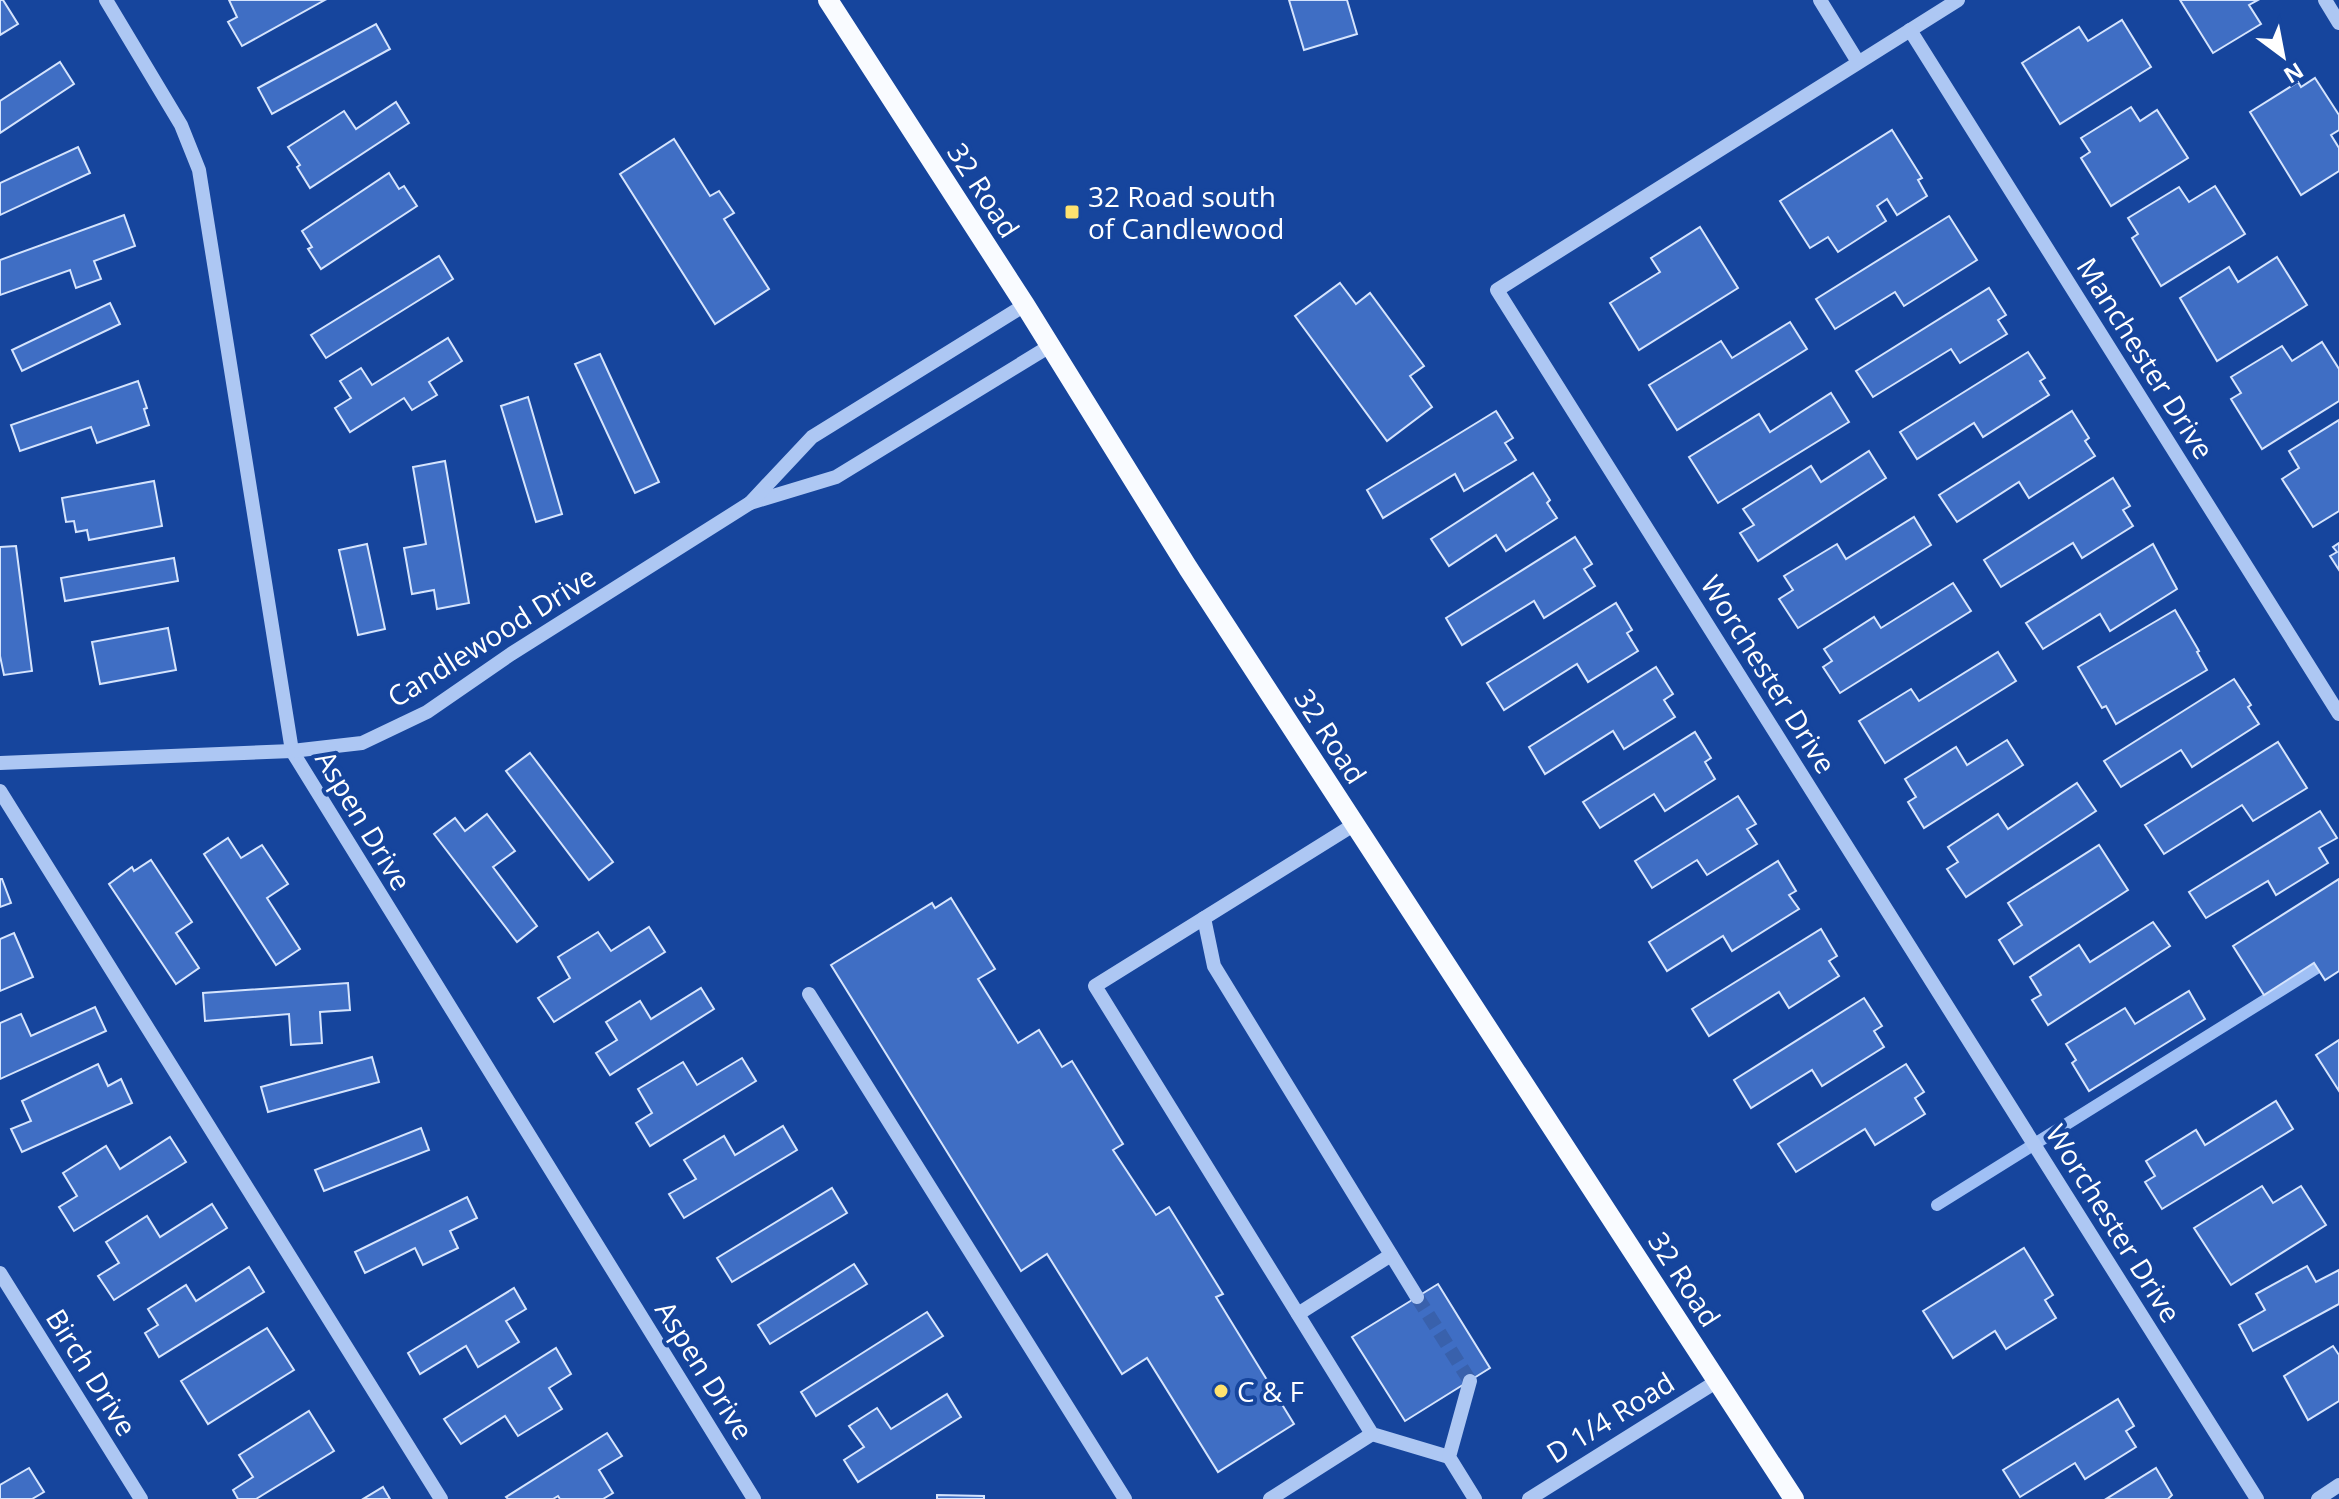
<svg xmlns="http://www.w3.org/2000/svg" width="2339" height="1499" font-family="'Open Sans',sans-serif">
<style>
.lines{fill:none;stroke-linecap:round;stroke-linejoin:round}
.stream{stroke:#a0c0f5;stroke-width:12}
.building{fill:#3f6ec4;stroke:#d5e4fd;stroke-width:2}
.minor-tunnel{stroke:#3961ac;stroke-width:14;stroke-dasharray:14 7;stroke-linecap:butt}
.minor{stroke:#adc7f3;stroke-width:14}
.major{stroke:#f9fbff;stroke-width:20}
.poi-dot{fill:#ffe26f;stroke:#16459d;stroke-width:3}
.labels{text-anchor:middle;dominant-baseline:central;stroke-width:8;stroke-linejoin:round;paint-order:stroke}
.street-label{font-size:28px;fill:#fff;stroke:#16459d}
.poi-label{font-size:28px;fill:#fff;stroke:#16459d;text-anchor:start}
</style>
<rect width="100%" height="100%" fill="#16459d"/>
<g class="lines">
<path class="stream" d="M1937,1205L2339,954"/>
</g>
<g class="building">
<path d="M0,0H3L18,24L0,35Z"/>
<path d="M325,0L242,46L228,22L237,17L229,0Z"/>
<path d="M1289,0H1347L1357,34L1304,50Z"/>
<path d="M2180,0H2258L2249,5L2261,24L2213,53Z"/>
<path d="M2122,20L2151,67L2060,124L2022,63L2079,27L2088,41Z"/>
<path d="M376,24L390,49L272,114L258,88Z"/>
<path d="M60,62L74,84L0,133V101Z"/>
<path d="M2315,78L2339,115V130L2331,135L2339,148V171L2301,195L2250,112L2298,82L2301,87Z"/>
<path d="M396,102L409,123L310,188L297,167L300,165L288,147L344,111L356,129Z"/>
<path d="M2131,107L2140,121L2157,110L2188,158L2111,206L2081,158L2090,152L2081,138Z"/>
<path d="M1892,130L1922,178L1918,180L1927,196L1897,215L1887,199L1877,206L1886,221L1838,252L1828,237L1810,248L1780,201Z"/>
<path d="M674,139L710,196L719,191L734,213L724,219L769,289L715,324L620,174Z"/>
<path d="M78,147L90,173L0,215V183Z"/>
<path d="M389,173L399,189L404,186L417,206L321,269L308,249L312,247L302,231Z"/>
<path d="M2215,186L2245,234L2161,286L2132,238L2138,234L2128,218L2179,187L2189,202Z"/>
<path d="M124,215L135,246L94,261L101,279L76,288L70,270L0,295V260Z"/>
<path d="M1949,216L1977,260L1904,306L1895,292L1835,329L1816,299Z"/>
<path d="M1700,227L1738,288L1639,350L1610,303L1660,272L1651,258Z"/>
<path d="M439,256L453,279L326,358L311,335Z"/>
<path d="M2277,257L2307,305L2217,361L2180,298L2229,267L2238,282Z"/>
<path d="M1340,283L1356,304L1370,293L1424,366L1410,376L1432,407L1387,441L1295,316Z"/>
<path d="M1989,288L2006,315L1998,320L2007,334L1960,363L1951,349L1873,397L1856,371Z"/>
<path d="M110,303L120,324L22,371L12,350Z"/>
<path d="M1790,322L1807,349L1677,430L1649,385L1721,341L1732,358Z"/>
<path d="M448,338L462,361L429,382L437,395L412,410L404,398L350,432L335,408L351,398L340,381L361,368L372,385Z"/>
<path d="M2322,342L2339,369V401L2262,449L2231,399L2241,393L2231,377L2282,346L2292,361Z"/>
<path d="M2028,352L2045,378L2040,381L2049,395L1983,437L1974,423L1917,459L1900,432Z"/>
<path d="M600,354L659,482L635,493L575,364Z"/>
<path d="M138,381L147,408L144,409L149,425L97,443L91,427L20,451L11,425Z"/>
<path d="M1831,393L1849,422L1718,503L1689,457L1759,414L1770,432Z"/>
<path d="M528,397L562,514L536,522L501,406Z"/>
<path d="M1496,411L1513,438L1505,443L1516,460L1464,491L1455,474L1383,518L1367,490Z"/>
<path d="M2072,411L2089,438L2085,441L2095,456L2029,498L2019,482L1957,522L1939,495Z"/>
<path d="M2339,420V511L2313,527L2282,479L2299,468L2289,451Z"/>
<path d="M1869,451L1886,478L1758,561L1740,533L1754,525L1743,509L1811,466L1821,482Z"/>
<path d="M445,461L469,603L437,609L434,590L412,594L404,548L426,544L413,467Z"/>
<path d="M1533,473L1550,500L1547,503L1557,518L1506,551L1496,535L1449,566L1431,539Z"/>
<path d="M2113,478L2130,506L2123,510L2133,526L2082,558L2073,543L2001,587L1984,560Z"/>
<path d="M154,481L162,526L89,540L87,530L76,532L74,521L66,522L62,498Z"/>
<path d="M1914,517L1931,545L1798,628L1779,599L1793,590L1784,576L1837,544L1846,559Z"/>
<path d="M1575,537L1592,564L1584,569L1595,586L1544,618L1534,601L1462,645L1446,618Z"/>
<path d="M2339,543V570L2330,556L2337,552L2333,547Z"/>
<path d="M367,544L385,629L358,635L339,550Z"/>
<path d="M2153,544L2177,589L2110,631L2100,614L2043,649L2026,623Z"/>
<path d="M16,546L32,671L4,675L0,656V547Z"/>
<path d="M174,558L178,581L65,601L61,578Z"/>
<path d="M1953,583L1971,611L1840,693L1823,667L1832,661L1824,649L1874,617L1881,628Z"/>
<path d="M1616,603L1632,630L1627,633L1638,651L1588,682L1577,664L1504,710L1487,683Z"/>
<path d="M2175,610L2199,651L2197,652L2207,670L2116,724L2106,706L2102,708L2078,667Z"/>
<path d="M168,628L176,670L100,684L92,642Z"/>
<path d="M1998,652L2016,681L1885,763L1859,721L1911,689L1919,701Z"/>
<path d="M1656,667L1673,694L1664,700L1675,717L1624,749L1613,731L1545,774L1529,747Z"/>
<path d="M2234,679L2251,705L2248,707L2259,724L2192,767L2181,750L2121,787L2104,761Z"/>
<path d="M1695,732L1711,758L1705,762L1715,779L1665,811L1654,794L1600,828L1583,802Z"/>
<path d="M2007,740L2023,765L1924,828L1908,802L1916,797L1905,779L1956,747L1967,765Z"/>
<path d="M2278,742L2307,788L2253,821L2242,805L2164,854L2145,825Z"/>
<path d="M530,753L613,862L589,880L506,771Z"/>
<path d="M2077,783L2096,811L1966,897L1947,869L1958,862L1948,847L1998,814L2008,829Z"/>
<path d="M1738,796L1756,824L1747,829L1757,844L1707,875L1697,860L1652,888L1635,861Z"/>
<path d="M2320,811L2337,838L2319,848L2328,863L2276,895L2268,881L2206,918L2189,892Z"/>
<path d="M487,814L515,851L493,867L537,926L517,942L434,834L455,818L465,831Z"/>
<path d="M228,838L241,858L262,845L288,884L267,898L300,949L276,965L204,854Z"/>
<path d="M2099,845L2128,890L2014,964L1999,940L2022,925L2008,903Z"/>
<path d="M151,860L192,922L176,933L199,968L176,984L109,884L132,867L134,871Z"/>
<path d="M1778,861L1796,891L1789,895L1799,909L1732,951L1723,936L1667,971L1649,942Z"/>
<path d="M0,879H2L11,903L0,907Z"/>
<path d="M2339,879V971L2325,980L2314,963L2264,995L2233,946Z"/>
<path d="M951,898L995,969L978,979L1018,1043L1039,1030L1062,1067L1072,1061L1123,1144L1113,1150L1156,1215L1169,1207L1223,1294L1216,1297L1294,1424L1218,1472L1147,1358L1122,1374L1047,1254L1021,1271L831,965L932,903L935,908Z"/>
<path d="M2153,922L2170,946L2048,1025L2032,1000L2041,995L2030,977L2079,945L2090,962Z"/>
<path d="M649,927L665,952L554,1022L538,998L570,978L558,957L598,932L611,951Z"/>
<path d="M1821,929L1837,956L1829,961L1839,976L1789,1008L1779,992L1709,1036L1692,1009Z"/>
<path d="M14,933L33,977L0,991V939Z"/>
<path d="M348,983L350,1010L320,1012L322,1043L291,1045L289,1014L205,1021L203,993Z"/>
<path d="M701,988L714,1009L610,1075L596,1053L617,1040L606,1022L640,1001L651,1019Z"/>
<path d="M2189,991L2205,1019L2089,1091L2072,1063L2076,1060L2066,1044L2125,1008L2135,1024Z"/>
<path d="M1864,998L1882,1026L1874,1031L1884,1047L1822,1086L1812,1070L1751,1108L1734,1080Z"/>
<path d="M95,1007L106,1031L0,1079V1023L21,1014L31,1036Z"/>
<path d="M2339,1040V1091L2316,1055Z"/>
<path d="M372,1057L379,1082L268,1112L261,1087Z"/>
<path d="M742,1058L756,1081L650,1146L636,1123L652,1113L638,1089L683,1062L697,1085Z"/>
<path d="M98,1064L108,1086L121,1079L132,1103L22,1152L11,1129L31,1121L22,1101Z"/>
<path d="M1906,1064L1924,1092L1915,1098L1925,1114L1875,1145L1865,1129L1796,1172L1778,1144Z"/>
<path d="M2276,1101L2293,1129L2162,1209L2145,1182L2155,1176L2146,1161L2196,1130L2205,1145Z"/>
<path d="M783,1126L797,1150L684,1218L669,1194L696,1179L684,1160L724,1136L735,1155Z"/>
<path d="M421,1128L429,1150L324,1191L315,1170Z"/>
<path d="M170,1137L186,1162L74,1231L59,1207L77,1196L63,1173L106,1146L120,1169Z"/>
<path d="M2262,1186L2273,1203L2301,1186L2326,1225L2231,1285L2194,1228Z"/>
<path d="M832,1188L847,1213L732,1282L717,1258Z"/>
<path d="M467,1197L477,1218L450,1231L458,1248L423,1265L415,1248L365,1273L355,1252Z"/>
<path d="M212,1204L227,1228L114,1300L98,1276L119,1263L106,1242L147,1216L160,1237Z"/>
<path d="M2024,1248L2053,1295L2045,1300L2056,1318L2006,1349L1995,1331L1953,1358L1923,1311Z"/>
<path d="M854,1264L867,1284L770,1344L758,1325Z"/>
<path d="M2307,1266L2316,1282L2339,1270V1304L2253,1351L2239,1325L2265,1310L2256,1294Z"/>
<path d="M249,1267L264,1292L159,1357L145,1333L158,1325L148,1309L186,1285L196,1301Z"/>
<path d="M1438,1284L1490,1368L1405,1421L1352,1337Z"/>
<path d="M514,1288L526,1309L506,1321L519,1342L478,1367L466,1346L420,1374L408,1353Z"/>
<path d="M927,1312L943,1336L816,1416L801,1392Z"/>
<path d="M267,1328L294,1370L208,1424L181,1381Z"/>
<path d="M2333,1346L2339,1355V1401L2308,1420L2284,1376Z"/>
<path d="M556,1348L571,1374L549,1388L562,1409L518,1436L505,1416L461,1444L444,1419Z"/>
<path d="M947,1394L961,1417L858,1482L844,1460L864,1447L849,1426L877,1408L891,1429Z"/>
<path d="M2118,1399L2134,1426L2126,1431L2136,1447L2085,1479L2075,1463L2020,1497L2003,1470Z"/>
<path d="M309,1411L334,1451L256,1499H238L233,1490L253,1477L239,1455Z"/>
<path d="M607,1433L622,1456L599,1470L613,1493L603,1499H560L558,1496L553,1499H508L506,1497Z"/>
<path d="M29,1468L44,1492L32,1499H0V1485Z"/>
<path d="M2156,1468L2172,1495L2168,1499H2106Z"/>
<path d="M383,1487L390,1499H363Z"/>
<path d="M937,1495L984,1496V1499H937Z"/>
</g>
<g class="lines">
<path class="minor-tunnel" d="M1417,1297L1470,1381"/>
<g class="minor">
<path d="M106,0L181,125L199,170L292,751L754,1499"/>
<path d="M1820,0L1858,62"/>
<path d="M1958,0L1497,290L2257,1499"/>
<path d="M2325,0L2339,23"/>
<path d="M1910,30L2339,714"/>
<path d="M750,503L836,477L1050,346"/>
<path d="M0,763L292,751L362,743L427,712L511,654L750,503L812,437L1025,305"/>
<path d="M0,791L441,1499"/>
<path d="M1355,824L1095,986L1372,1434L1449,1457"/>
<path d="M1204,918L1214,966L1417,1297"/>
<path d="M809,994L1125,1499"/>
<path d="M0,1273L141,1499"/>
<path d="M1298,1314L1391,1255"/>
<path d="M1470,1381L1449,1457L1475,1499"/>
<path d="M1270,1499L1372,1434"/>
<path d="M1529,1499L1719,1380"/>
<path d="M2318,1499L2339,1485"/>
</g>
<path class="major" d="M828,0L1025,305L1188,568L1794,1499"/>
</g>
<g class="poi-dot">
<rect x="1064" y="204" width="16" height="16" rx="4"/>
<circle cx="1221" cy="1391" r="8"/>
</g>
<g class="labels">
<g class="street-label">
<text transform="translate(984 190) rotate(57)">32 Road</text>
<text transform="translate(2146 358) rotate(58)">Manchester Drive</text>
<text transform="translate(491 636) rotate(-32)">Candlewood Drive</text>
<text transform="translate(1769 674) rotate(58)">Worchester Drive</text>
<text transform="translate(1331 736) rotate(57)">32 Road</text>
<text transform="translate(364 820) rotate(59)">Aspen Drive</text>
<text transform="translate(2114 1223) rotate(58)">Worchester Drive</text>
<text transform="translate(1685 1279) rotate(57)">32 Road</text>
<text transform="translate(705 1370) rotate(58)">Aspen Drive</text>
<text transform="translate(92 1372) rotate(58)">Birch Drive</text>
<text transform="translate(1610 1417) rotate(-32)">D 1/4 Road</text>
</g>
<g class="poi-label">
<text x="1088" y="196">32 Road south<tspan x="1088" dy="32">of Candlewood</tspan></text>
<text x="1237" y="1391">C &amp; F</text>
</g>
</g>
<g transform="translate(2283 56) rotate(148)" stroke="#16459d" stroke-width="6" paint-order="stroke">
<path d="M0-6L14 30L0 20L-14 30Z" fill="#ffffff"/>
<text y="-12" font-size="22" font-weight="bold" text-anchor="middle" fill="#ffffff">N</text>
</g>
</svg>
